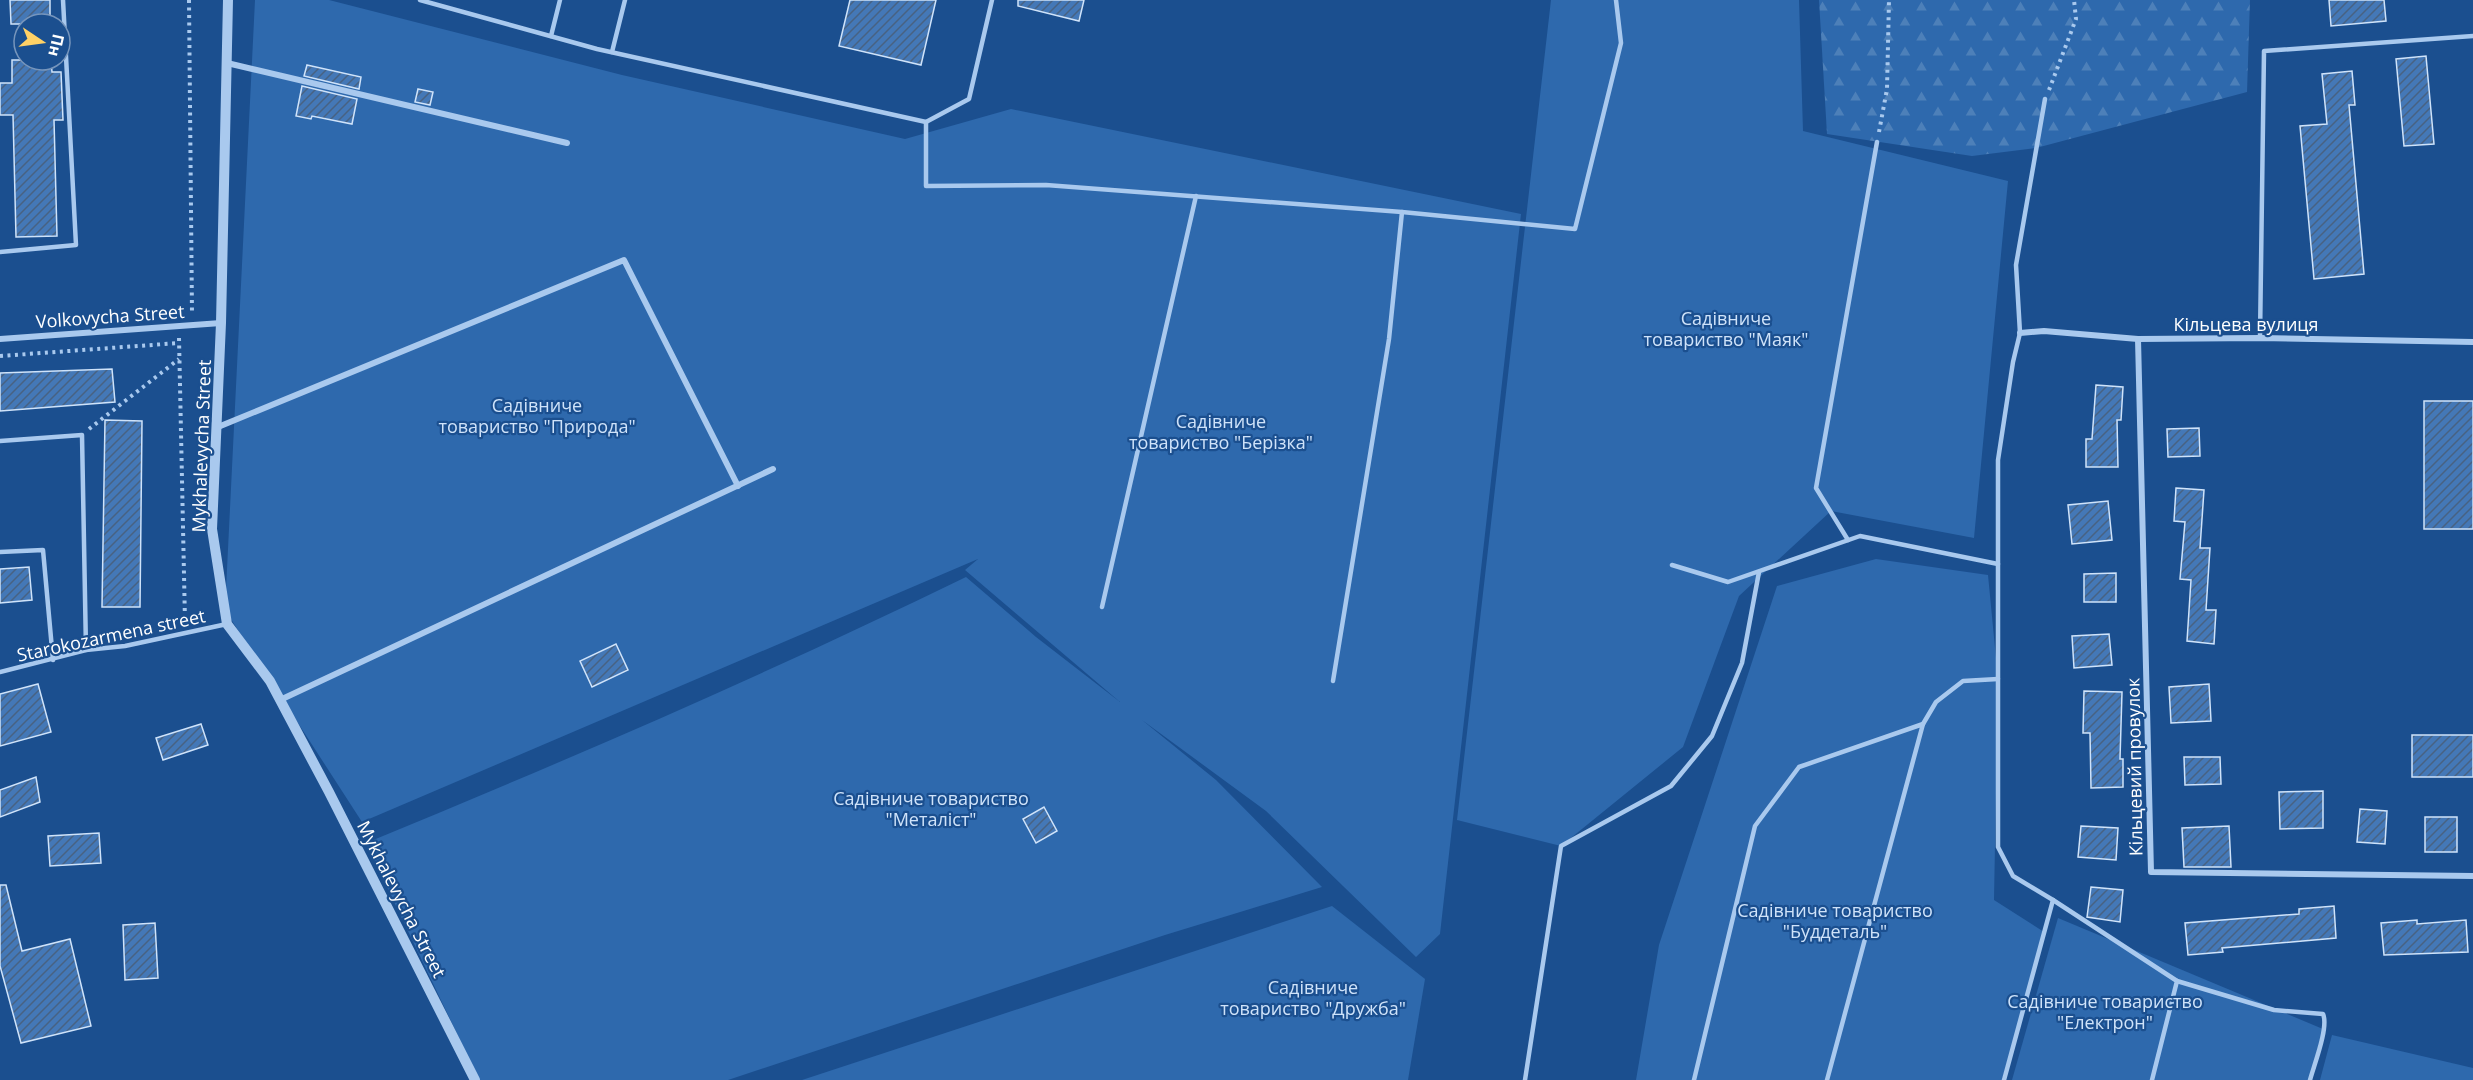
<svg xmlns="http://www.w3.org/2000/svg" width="2473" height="1080" font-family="'Open Sans',sans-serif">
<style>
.forest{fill:url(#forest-firs)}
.garden{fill:#2e69ad}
.building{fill:url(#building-hatch);stroke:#cfe3fa;stroke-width:1.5}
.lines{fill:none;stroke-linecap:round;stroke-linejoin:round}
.path{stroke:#a9c9ee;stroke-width:4;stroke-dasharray:3 4.5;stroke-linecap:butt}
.service{stroke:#a9c9ee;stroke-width:4.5}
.minor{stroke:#a9c9ee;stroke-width:6}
.tertiary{stroke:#a9c9ee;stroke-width:10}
.labels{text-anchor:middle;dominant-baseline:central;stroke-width:4.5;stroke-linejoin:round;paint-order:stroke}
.street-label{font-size:18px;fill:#fff;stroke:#1b4f8f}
.park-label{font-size:18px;fill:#cfe3fa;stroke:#1b4f8f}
</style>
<defs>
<pattern id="forest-firs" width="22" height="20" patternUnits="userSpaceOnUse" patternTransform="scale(1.5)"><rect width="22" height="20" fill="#2e69ad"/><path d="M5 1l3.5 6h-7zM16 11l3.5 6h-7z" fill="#4d80b9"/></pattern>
<pattern id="building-hatch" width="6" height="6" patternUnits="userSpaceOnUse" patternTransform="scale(1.5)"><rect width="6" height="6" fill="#4478b7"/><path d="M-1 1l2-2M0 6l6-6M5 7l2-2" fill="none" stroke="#486282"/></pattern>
</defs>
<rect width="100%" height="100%" fill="#1b4f8f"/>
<path class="forest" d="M1819,0H2250L2247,92L2036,148L1972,156L1827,134Z"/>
<g class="garden">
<path d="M255,0H329L622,75L905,139L1011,109L1521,214L1440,934L1416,957L1266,811L1142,720L1216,780L1322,887L1165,935L728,1080H479L366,843C568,760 769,673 966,577L1036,637L1120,702L965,570L978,559L362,822L225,610Z"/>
<path d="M1551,0H1799L1803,131L2008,181L1974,538L1831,511L1739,596L1683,747L1561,846L1457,820Z"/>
<path d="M1876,559L1988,575L1998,679L1994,900L2044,932L2002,1080H1636L1659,945L1777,586Z"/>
<path d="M1332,906L1425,979L1408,1080H802Z"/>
<path d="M2058,918L2323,1029L2309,1080H2012Z"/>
<path d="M2332,1035L2473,1068V1080H2320Z"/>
</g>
<g class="building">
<path d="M10,0H50V24H11Z"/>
<path d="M850,0H936L921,65L839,46Z"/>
<path d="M1018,0H1084L1079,21L1018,6Z"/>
<path d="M2329,0H2384L2386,21L2331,26Z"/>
<path d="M2426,56L2434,144L2404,146L2396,59Z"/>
<path d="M12,60H51L52,72H61L63,120H54L57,236L16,237L13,115H0V83H12Z"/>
<path d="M307,65L361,77L359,89L304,76Z"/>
<path d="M2352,71L2355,105H2349L2364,274L2314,279L2300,126L2327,124L2322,74Z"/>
<path d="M302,86L357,99L352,124L312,116L311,119L296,116Z"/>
<path d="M418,89L433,92L430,105L415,102Z"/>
<path d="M112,369L115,402L0,411V373Z"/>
<path d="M2096,385L2123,387L2121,420H2117L2118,467H2086V439H2092Z"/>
<rect x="2424" y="401" width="49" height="128"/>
<path d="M105,420L142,421L140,607H102Z"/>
<path d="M2199,428L2200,456L2168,457L2167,429Z"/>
<path d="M2176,488L2204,490L2200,548H2210L2206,610H2216L2214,644L2187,641L2191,580L2180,579L2185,522L2174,521Z"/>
<path d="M2108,501L2112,540L2072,544L2068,505Z"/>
<path d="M29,567L32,600L0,603V569Z"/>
<path d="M2116,573V602H2084V574Z"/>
<path d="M2109,634L2112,665L2074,668L2072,636Z"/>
<path d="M616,644L628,670L592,687L580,661Z"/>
<path d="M38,684L51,732L0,746V694Z"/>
<path d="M2209,684L2211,721L2171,723L2169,687Z"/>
<path d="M2084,691L2122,692L2120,759H2123V787L2091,788L2090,733H2083Z"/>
<path d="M201,724L208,745L163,760L156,738Z"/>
<rect x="2412" y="735" width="61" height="42"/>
<path d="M2184,757H2220L2221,784L2185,785Z"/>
<path d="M36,777L40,802L0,817V790Z"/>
<path d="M2323,791V828L2280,829L2279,792Z"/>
<path d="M1044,807L1057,831L1036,843L1023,819Z"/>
<path d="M2360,809L2387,811L2385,844L2357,842Z"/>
<rect x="2425" y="817" width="32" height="35"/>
<path d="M2081,826L2118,828L2116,860L2078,857Z"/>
<path d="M2229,826L2231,867H2184L2182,828Z"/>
<path d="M99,833L101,863L50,866L48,836Z"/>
<path d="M0,885H6L22,951L70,939L91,1026L21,1043L0,966Z"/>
<path d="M2091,887L2123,890L2120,922L2087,917Z"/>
<path d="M2334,906L2336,938L2222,948L2223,952L2188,955L2185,923L2299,914V909Z"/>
<path d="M2417,920V924L2466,920L2468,952L2384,955L2381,923Z"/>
<path d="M155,923L158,978L125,980L123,925Z"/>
</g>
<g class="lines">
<g class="path">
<path d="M189,0L192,314"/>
<path d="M2049,90L2076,19L2074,0"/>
<path d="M1879,132L1887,89L1889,0"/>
<path d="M179,338L185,622"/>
<path d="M0,356L179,343"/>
<path d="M89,429L179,359"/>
</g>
<g class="service">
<path d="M420,0L597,49L926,122L969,99L992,0"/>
<path d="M551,36L560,0"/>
<path d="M612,52L625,0"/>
<path d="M2045,99L2016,265L2020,333L2013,362L1998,460V847L2013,876L2053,900L2177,981L2152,1080"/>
<path d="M926,122V186L1046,185L1402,212L1575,229L1621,43L1616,0"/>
<path d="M0,252L76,245L63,0"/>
<path d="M2260,338L2264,51L2473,36"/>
<path d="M0,441L82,435L86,650"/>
<path d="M1848,540L1816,488L1877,142"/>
<path d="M0,552L43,550L53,660"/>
<path d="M1672,565L1728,582L1860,536L1998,564"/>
<path d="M1102,607L1196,196"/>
<path d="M0,672L86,650L125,646L227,624"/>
<path d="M1333,681L1389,339L1402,212"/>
<path d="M1923,724L1936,702L1963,681L1998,679"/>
<path d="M2177,981L2274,1010L2323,1014C2329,1027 2314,1065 2310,1080"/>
<path d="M1525,1080L1561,846L1671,786L1712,736L1742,663L1759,572"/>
<path d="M1694,1080L1755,826L1799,767L1923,724L1827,1080"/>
<path d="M2004,1080L2053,900"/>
</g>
<g class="minor">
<path d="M227,63L567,143"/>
<path d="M2020,333L2044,331L2138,339L2260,338L2473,342"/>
<path d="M0,339L221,323"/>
<path d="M2138,339L2151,872L2473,876"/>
<path d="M218,427L624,260L738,486"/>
<path d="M280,700L773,469"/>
</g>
<path class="tertiary" d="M228,0L221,323L212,529L227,624L270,681L329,792L475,1080"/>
</g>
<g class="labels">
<g class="street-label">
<text transform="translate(110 316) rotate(-4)">Volkovycha Street</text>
<text x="2246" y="324">Кільцева вулиця</text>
<text transform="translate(201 446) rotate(-88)">Mykhalevycha Street</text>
<text transform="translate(111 635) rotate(-12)">Starokozarmena street</text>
<text transform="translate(2134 767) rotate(-91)">Кільцевий провулок</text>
<text transform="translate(402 899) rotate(63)">Mykhalevycha Street</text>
</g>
<g class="park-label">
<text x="1726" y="318">Садівниче<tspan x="1726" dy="21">товариство "Маяк"</tspan></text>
<text x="537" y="405">Садівниче<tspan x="537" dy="21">товариство "Природа"</tspan></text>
<text x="1221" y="421">Садівниче<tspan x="1221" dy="21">товариство "Берізка"</tspan></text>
<text x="931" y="798">Садівниче товариство<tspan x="931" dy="21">"Металіст"</tspan></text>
<text x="1835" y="910">Садівниче товариство<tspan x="1835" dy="21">"Буддеталь"</tspan></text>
<text x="1313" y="987">Садівниче<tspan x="1313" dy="21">товариство "Дружба"</tspan></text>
<text x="2105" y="1001">Садівниче товариство<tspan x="2105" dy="21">"Електрон"</tspan></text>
</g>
</g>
<g transform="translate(42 42) rotate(103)"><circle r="28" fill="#1b4f8f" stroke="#7695bc" stroke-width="1.5"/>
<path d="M0-4.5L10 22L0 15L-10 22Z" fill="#ffd166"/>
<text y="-9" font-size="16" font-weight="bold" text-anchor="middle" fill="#ffffff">Пн</text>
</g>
</svg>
